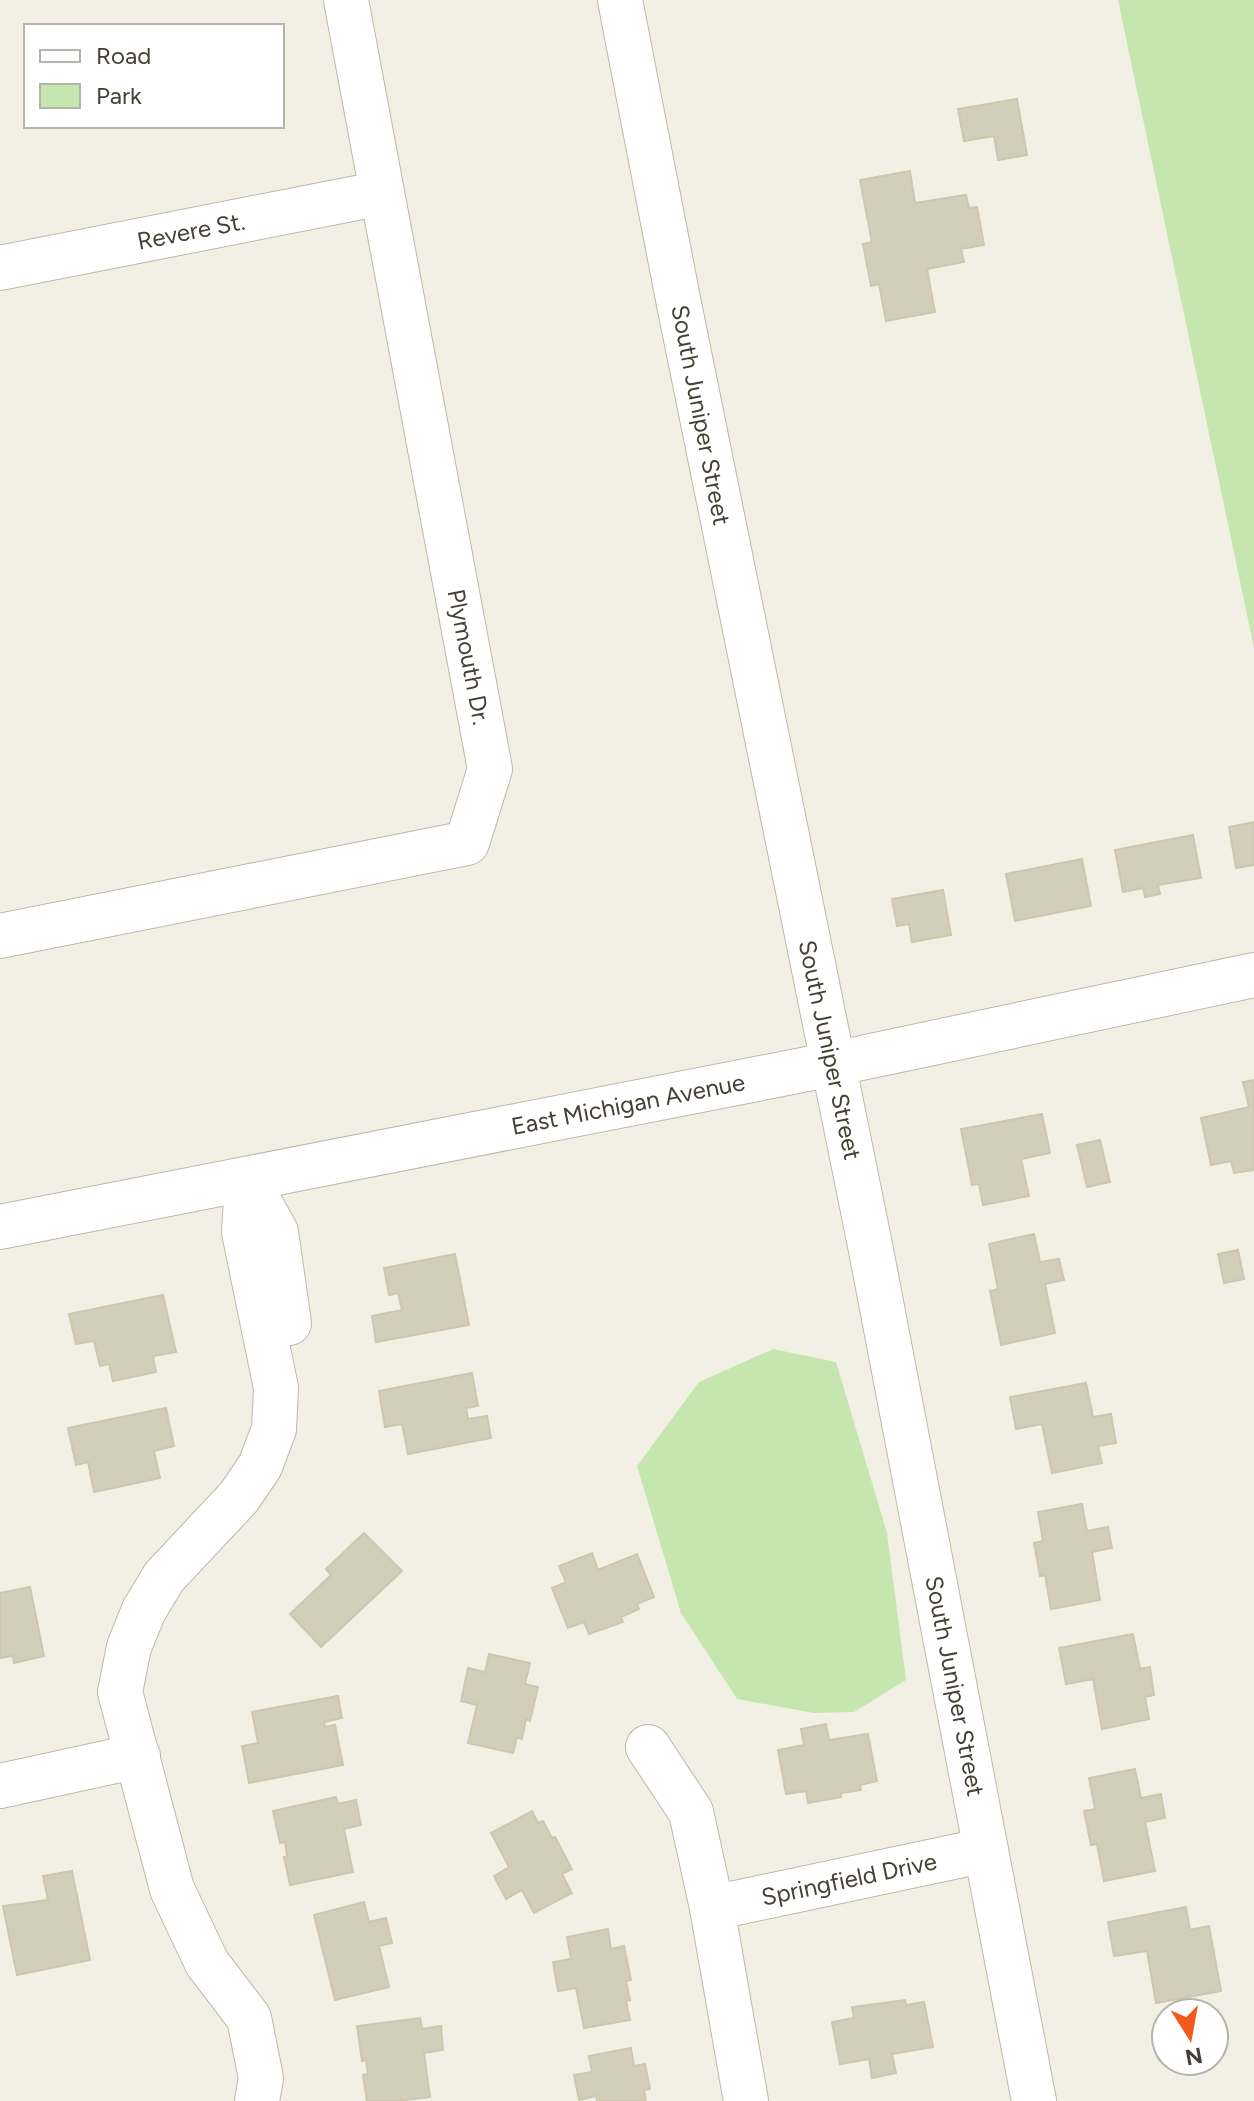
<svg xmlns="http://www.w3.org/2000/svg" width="1254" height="2101" font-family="Figtree,sans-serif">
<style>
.green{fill:#c6e6af}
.building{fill:#d3cdbb;stroke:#cec6ae;stroke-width:2}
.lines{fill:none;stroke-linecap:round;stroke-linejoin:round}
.minor-casing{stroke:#bdb9a8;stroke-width:46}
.minor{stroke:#fff;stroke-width:44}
.labels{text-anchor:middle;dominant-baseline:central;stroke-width:6;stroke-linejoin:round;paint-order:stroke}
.street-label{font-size:24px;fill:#444035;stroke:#fff}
</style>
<rect width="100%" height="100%" fill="#f2f0e5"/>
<g class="green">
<path d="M1118,0H1254V648Z"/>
<path d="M773,1349L836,1362L887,1533L906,1680L854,1712L814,1713L737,1699L681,1613L637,1466L699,1382Z"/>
</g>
<g class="building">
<path d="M1017,99L1027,155L998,160L994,136L964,141L958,109Z"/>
<path d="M910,171L915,203L966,195L969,208L977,207L984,245L961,249L964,262L927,269L935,312L886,321L879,284L871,286L863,244L872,242L860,180Z"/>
<path d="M1254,822V865L1236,868L1229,827Z"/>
<path d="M1193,835L1201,878L1158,885L1160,894L1145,897L1143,888L1123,892L1115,850Z"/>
<path d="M1082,859L1091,906L1015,921L1006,874Z"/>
<path d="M943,890L951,935L912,942L909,924L897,926L892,899Z"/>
<path d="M1254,1080V1170L1234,1173L1231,1161L1211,1165L1201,1118L1249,1107L1243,1082Z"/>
<path d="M1042,1114L1050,1153L1021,1159L1029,1196L983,1205L979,1184L972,1185L961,1129Z"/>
<path d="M1100,1140L1110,1182L1087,1187L1077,1145Z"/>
<path d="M1034,1234L1040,1262L1059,1259L1064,1280L1045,1284L1055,1333L1001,1345L990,1291L998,1289L989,1244Z"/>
<path d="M1238,1250L1244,1279L1224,1283L1218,1254Z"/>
<path d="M455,1254L469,1325L376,1342L372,1316L402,1310L398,1293L389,1295L384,1268Z"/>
<path d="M163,1295L176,1352L153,1356L156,1372L113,1381L109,1364L100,1366L94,1341L76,1344L69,1314Z"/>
<path d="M472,1373L478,1406L466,1408L468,1419L487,1416L491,1438L408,1454L402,1424L385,1427L379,1391Z"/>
<path d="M1086,1383L1093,1417L1111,1414L1116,1443L1098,1446L1102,1463L1052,1473L1042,1424L1016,1429L1010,1397Z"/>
<path d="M166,1408L174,1446L154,1451L160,1478L94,1492L88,1462L76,1465L68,1428Z"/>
<path d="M1082,1504L1087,1531L1108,1527L1112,1548L1092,1552L1100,1600L1051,1609L1045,1575L1040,1576L1034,1543L1043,1541L1038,1512Z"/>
<path d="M364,1533L402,1571L321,1647L290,1614L331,1575L326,1569Z"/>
<path d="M592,1553L598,1570L637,1554L654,1597L637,1604L639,1609L621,1617L623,1622L589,1634L584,1622L568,1628L552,1588L566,1582L559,1566Z"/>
<path d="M30,1587L44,1656L14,1663L13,1656L0,1658V1593Z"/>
<path d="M1133,1634L1140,1669L1150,1667L1154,1695L1145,1697L1149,1719L1102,1729L1093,1679L1066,1684L1059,1648Z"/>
<path d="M489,1654L530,1663L525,1684L538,1687L530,1721L526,1719L522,1739L517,1737L513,1753L468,1743L477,1705L461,1701L468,1668L485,1672Z"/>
<path d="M338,1696L342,1718L324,1722L325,1727L335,1725L343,1765L249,1783L242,1746L258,1743L252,1712Z"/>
<path d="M826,1724L829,1740L868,1734L877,1781L860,1785L861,1790L841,1793V1797L808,1803L806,1791L786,1794L778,1750L804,1745L801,1729Z"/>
<path d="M1135,1769L1141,1798L1161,1794L1165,1818L1145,1822L1155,1871L1104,1881L1097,1844L1091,1845L1084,1811L1095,1809L1089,1778Z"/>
<path d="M336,1797L338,1804L356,1800L361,1825L344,1829L353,1872L290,1885L284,1857L287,1856L285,1842L280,1843L273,1811Z"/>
<path d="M532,1811L538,1823L543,1821L552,1838L555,1837L572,1869L562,1874L572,1893L534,1913L522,1890L506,1899L494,1876L509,1867L491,1833Z"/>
<path d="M72,1871L90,1960L17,1975L3,1906L48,1900L43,1876Z"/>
<path d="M364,1902L369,1922L386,1918L392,1943L379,1946L389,1987L335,2000L314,1915Z"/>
<path d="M1186,1907L1190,1930L1209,1926L1221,1991L1156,2003L1147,1951L1114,1956L1108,1922Z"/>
<path d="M608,1929L611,1949L624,1946L631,1980L626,1981L630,2000L626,2001L630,2020L584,2028L576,1988L558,1991L553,1962L571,1959L567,1937Z"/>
<path d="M905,2000L906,2005L924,2002L933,2047L892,2054L896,2073L872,2078L869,2059L840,2064L832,2022L854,2018L852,2007Z"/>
<path d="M420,2018L422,2029L441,2026L443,2050L424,2053L430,2097L397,2101H367L363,2075L368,2074L366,2060L362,2061L357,2026Z"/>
<path d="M631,2048L634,2066L645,2064L650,2089L644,2090L646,2101H597L596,2096L579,2100L574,2075L592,2072L589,2056Z"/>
</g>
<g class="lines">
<defs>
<g id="minor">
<path d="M620,0L679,304L870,1245L1034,2101"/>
<path d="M0,268L382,193"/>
<path d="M0,936L467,843L490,769L346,0"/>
<path d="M247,1180L244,1232L276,1388L274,1429L260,1466L239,1497L164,1577L144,1610L129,1647L120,1692L172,1889L207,1963L249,2018L261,2078L257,2101"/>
<path d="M247,1180L276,1232L289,1323"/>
<path d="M0,1227L833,1064L1254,975"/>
<path d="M648,1747L691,1812L712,1908L746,2101"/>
<path d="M0,1786L138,1756"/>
<path d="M712,1908L986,1850"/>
</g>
</defs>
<use href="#minor" class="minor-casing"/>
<use href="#minor" class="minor"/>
</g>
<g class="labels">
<g class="street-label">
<text transform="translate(191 231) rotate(-11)">Revere St.</text>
<text transform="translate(701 415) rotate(79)">South Juniper Street</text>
<text transform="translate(469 657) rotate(79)">Plymouth Dr.</text>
<text transform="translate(830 1050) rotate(78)">South Juniper Street</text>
<text transform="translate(628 1104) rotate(-11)">East Michigan Avenue</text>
<text transform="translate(955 1686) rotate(79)">South Juniper Street</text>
<text transform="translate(849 1879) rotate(-12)">Springfield Drive</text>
</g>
</g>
<rect x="24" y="24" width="260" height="104" fill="#ffffff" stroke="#b4b3ae" stroke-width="2"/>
<rect x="40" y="50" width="40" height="12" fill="#ffffff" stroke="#b4b3ae" stroke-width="2"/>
<text x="96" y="64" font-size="24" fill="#444035">Road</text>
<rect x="40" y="84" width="40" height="24" fill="#c6e6af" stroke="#b4b3ae" stroke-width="2"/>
<text x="96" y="104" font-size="24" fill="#444035">Park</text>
<g transform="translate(1190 2037) rotate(169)"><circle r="38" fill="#ffffff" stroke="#b4b3ae" stroke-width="2"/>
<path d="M0-6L14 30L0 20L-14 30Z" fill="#f4581a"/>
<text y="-12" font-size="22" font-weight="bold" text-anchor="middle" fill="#444035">N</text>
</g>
</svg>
